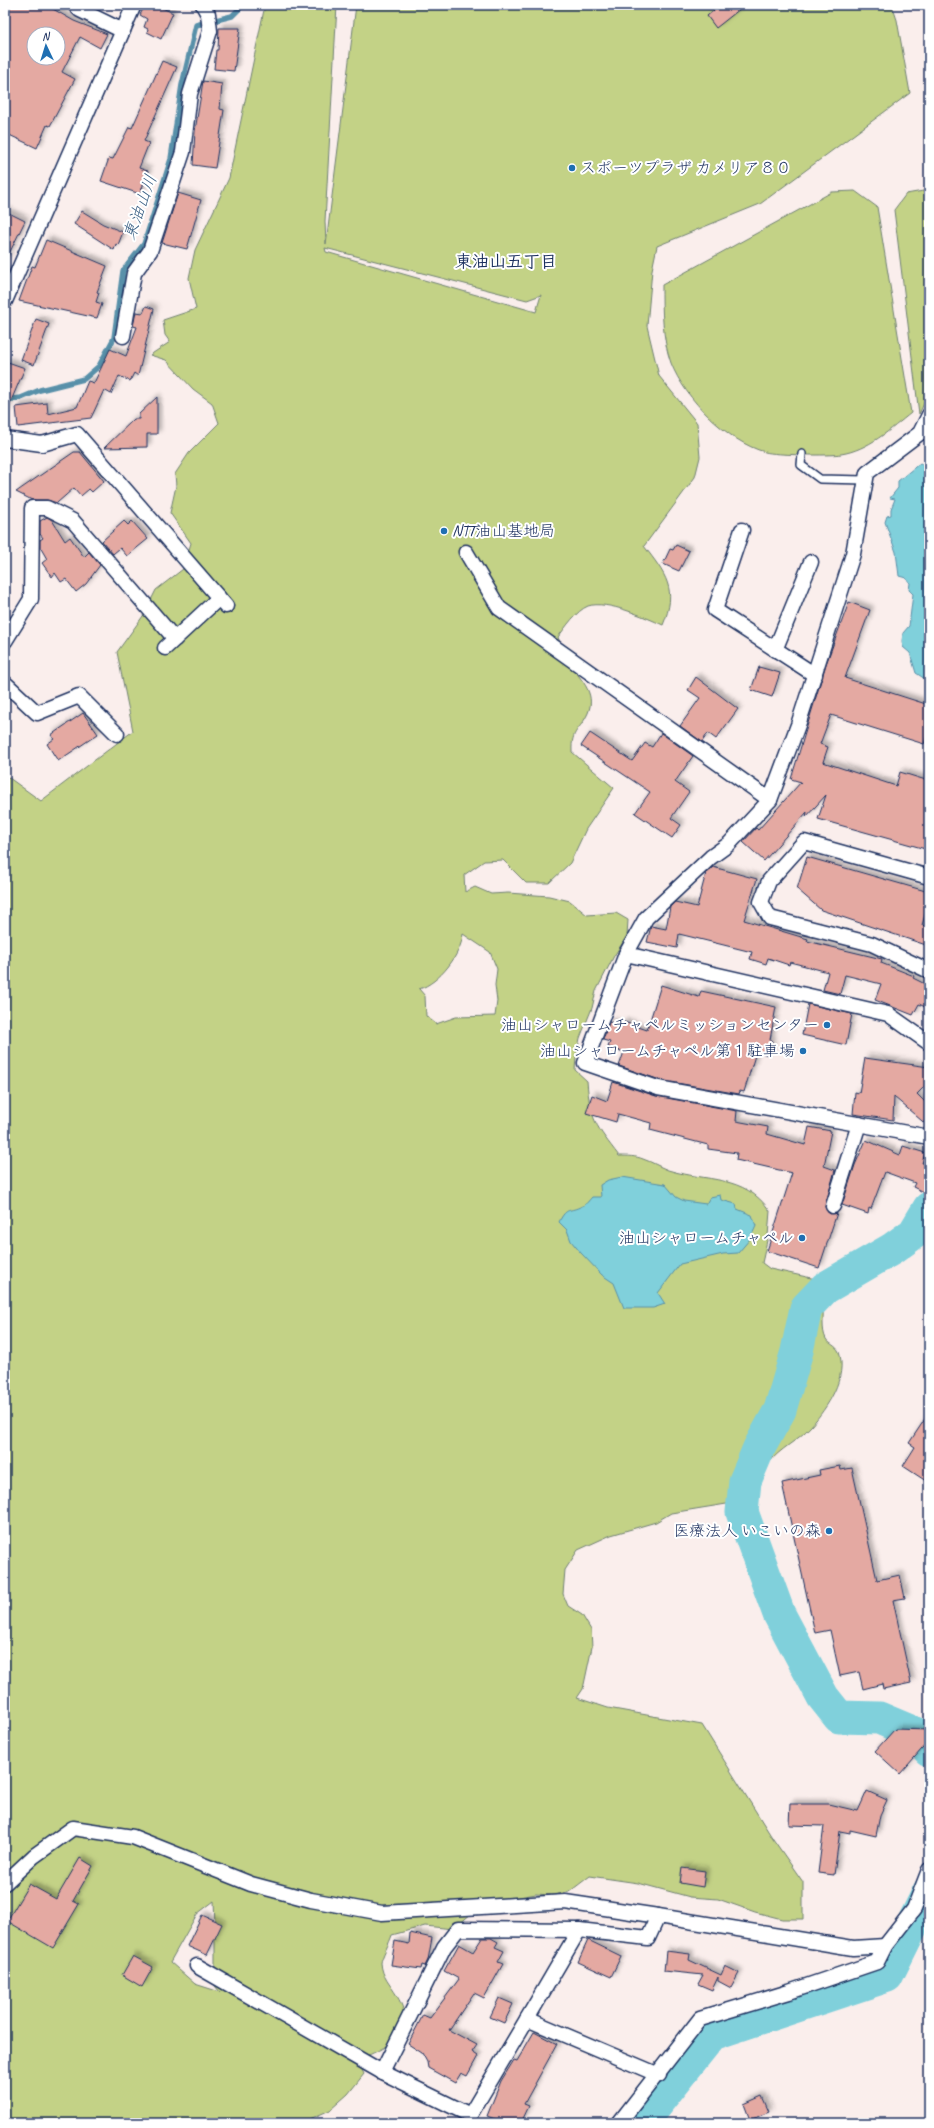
<svg xmlns="http://www.w3.org/2000/svg" width="934" height="2128" font-family="Caveat,'Klee One',sans-serif">
<style>
.green{fill:#c3d286;stroke:#6f8072;fill-rule:evenodd}
.water{fill:#80d0db;stroke:#5890a9}
.lines{fill:none;stroke-linecap:round;stroke-linejoin:round}
.stream{stroke:#5890a9;stroke-width:5.5}
.river{stroke:#80d0db;stroke-width:33}
.building{fill:#e4a9a2;stroke:#1b2f5e;fill-rule:evenodd;filter:url(#shadow)}
.service-casing{stroke:#1b2f5e;stroke-width:10}
.minor-casing{stroke:#1b2f5e;stroke-width:17}
.service{stroke:#fff;stroke-width:7}
.minor{stroke:#fff;stroke-width:14}
.poi-dot{fill:#1f6fb2;stroke:#fff;stroke-width:1.5}
.labels{text-anchor:middle;dominant-baseline:central;stroke-width:4;stroke-linejoin:round;paint-order:stroke}
.poi-label{font-size:16px;fill:#1b2f5e;stroke:#fff;text-anchor:end}
.water-label{font-size:17px;font-style:italic;fill:#395f84;stroke:#fff}
.neighbourhood-label{font-size:17px;font-weight:bold;fill:#1b2f5e;stroke:#fff}
</style>
<defs>
<filter id="shadow"><feDropShadow dx="3.5" dy="-3.5" stdDeviation="2" flood-color="#0004"/></filter>
</defs>
<rect width="100%" height="100%" fill="#faeeec"/>
<filter id="ink" filterUnits="userSpaceOnUse"><feTurbulence type="fractalNoise" baseFrequency=".025" numOctaves="2"/><feDisplacementMap in="SourceGraphic" scale="8" xChannelSelector="R" yChannelSelector="G"/><feConvolveMatrix kernelMatrix="1 2 1 2 8 2 1 2 1" color-interpolation-filters="sRGB"/></filter>
<g filter="url(#ink)">
<g class="green">
<path d="M265,5H337L325,221L326,244L356,5H892L897,20L910,93L760,204L657,246L652,270L647,326L659,376L697,423L700,457L695,477L644,546C666,575 678,589 663,625C645,617 607,600 588,606C576,611 566,627 558,637C561,645 564,656 569,663C579,678 597,692 588,713C580,731 571,729 572,752L614,788L586,829L570,863L549,883H526L503,860L484,861L464,875L465,892L475,887L491,894L508,893L549,896L570,901L587,915L616,913L628,920L627,936L614,956L596,991L592,1008L580,1038L576,1057L575,1070L587,1081C590,1120 596,1126 619,1156C627,1156 636,1156 643,1159C652,1162 660,1167 668,1170C707,1182 744,1174 770,1211L768,1236L762,1263L770,1269L816,1279C818,1288 822,1297 823,1306C824,1317 821,1329 826,1339C829,1344 837,1346 839,1352C848,1377 827,1408 811,1426C798,1441 780,1448 768,1464C759,1475 760,1489 751,1500L671,1513L656,1522L611,1535L578,1550L565,1570L563,1594L568,1606L582,1615L591,1630L592,1647L583,1689L577,1698L608,1708L702,1725L773,1839L803,1882V1919H782L755,1912L718,1899L690,1897L638,1883L590,1876L569,1892L552,1895L536,1894L502,1900L477,1909L453,1929L425,1926L392,1935C390,1942 381,1958 381,1963C382,1977 390,1984 397,1996C420,2034 386,2048 357,2060L364,2074L348,2094L330,2110L301,2123H5V775L41,801L133,731L117,652L143,616L156,590L183,569L191,543L170,513L176,486L175,474L189,453L219,423L212,403L193,389L166,360L150,355L170,342L165,335L163,320L196,309L189,278L195,250L229,178ZM325,248L527,300L541,295L536,312L326,252ZM463,934L490,952L497,969L495,985L497,1001L495,1016L456,1017L436,1024L426,1016L425,996L419,989C439,983 461,955 463,934ZM214,1901L215,1924V1986L220,1992L195,1984L170,1962L197,1914Z"/>
<path d="M929,190V393L919,414L894,210L906,194Z"/>
<path d="M855,191L877,207L911,413C891,429 868,450 841,454C831,456 774,455 765,452C728,442 685,399 671,363C662,338 662,310 662,285L832,192Z"/>
</g>
<g class="water">
<path d="M920,463L929,468L928,681L916,673L910,653L903,647L902,641L903,633L909,626L913,594L909,590L910,583L906,578L899,576L896,552L885,522L887,516L891,515V509L895,499L890,498L898,488V481Z"/>
<path d="M622,1177L665,1184L676,1197L684,1201L706,1204L710,1197L720,1195L721,1200L736,1204L737,1209L752,1215L756,1226L750,1239L738,1253L723,1254L680,1264L658,1293L665,1304L653,1308H624L614,1283L602,1275L581,1253L571,1241L567,1230L559,1222C567,1206 569,1213 582,1206C586,1205 589,1200 592,1197H601L600,1185L608,1180Z"/>
</g>
<g class="lines">
<path class="stream" d="M5,400L21,398L40,390L84,379L99,366L114,338L123,271L144,244L171,159L182,85L196,25L232,16L243,5"/>
<g class="river">
<path d="M929,1208L914,1233L892,1249L825,1288L806,1308L797,1351L780,1410L759,1448L745,1481L742,1512L779,1614L823,1697L839,1717L879,1718L917,1734L929,1750"/>
<path d="M641,2123L712,2034L887,1976L929,1891"/>
</g>
</g>
<g class="building">
<path d="M5,5H46L74,21L107,34L100,48L80,37L62,72L75,79L50,126L47,125L37,148L5,133ZM34,34H58V58H34Z"/>
<path d="M145,5H156L173,13L161,39L147,32L148,29L144,27L147,19L140,15Z"/>
<path d="M720,5H745L716,28L707,16Z"/>
<path d="M219,28H240L234,71L214,69L216,50H218Z"/>
<path d="M162,61L177,67L144,141L149,143L139,168L148,171L140,194L101,181L109,158L113,159L129,127L132,128Z"/>
<path d="M203,81L222,84L220,109L224,110L215,168L193,165L195,131Z"/>
<path d="M178,193L201,200L187,249L162,243Z"/>
<path d="M5,211L25,221L5,262Z"/>
<path d="M82,211L103,224L123,232L118,245L116,244L114,250L74,224Z"/>
<path d="M46,240L107,266L97,292L99,293L96,302L102,304L97,318L19,301L32,266L35,267Z"/>
<path d="M146,306L154,309L138,376L134,373L130,381L119,376L111,394L104,390L91,418L18,427L16,407L47,403L48,414L77,407L88,381L94,383L110,349L126,356L137,327L133,326L136,312L143,313Z"/>
<path d="M36,319L49,324L34,365L21,360Z"/>
<path d="M5,361L25,368L5,415Z"/>
<path d="M157,397V434H147V447L104,448L134,419H139V414Z"/>
<path d="M74,452H80L104,481L92,492L89,489L81,496L74,488L57,503L47,500H32L16,492Z"/>
<path d="M47,517L52,520L65,541L70,537L84,557L89,552L100,565L86,584L76,592L66,579L61,582L55,573L52,577L42,563L47,559L40,547V540L43,538L40,534V521Z"/>
<path d="M124,521L128,525L132,521L148,539L127,556L120,548L113,554L102,541Z"/>
<path d="M676,545L689,551L679,571L663,564L670,549L673,550Z"/>
<path d="M849,602L870,610L845,678L929,705V729L924,744L831,715L820,744L828,747L823,762L896,786L900,772L929,781V850L818,819L826,795L806,817L807,812L764,861L743,842L756,828L758,830L801,782L791,779L826,664Z"/>
<path d="M759,667L780,673L772,697L751,690Z"/>
<path d="M696,677L738,709L716,739L708,733L702,742L680,726L700,698L688,690Z"/>
<path d="M83,713L98,734L58,761L47,744L54,739L51,735Z"/>
<path d="M590,733L632,761L645,743L652,747L661,733L693,756L675,782L689,792L671,818L681,825L672,838L635,813L650,792L581,746Z"/>
<path d="M807,857L929,892V901L922,925L929,927V946L821,910L797,889Z"/>
<path d="M713,867L757,879L744,920L808,939L807,941L882,959L881,963L914,976L913,978L929,986V1009L919,1004L913,1015L875,1000L881,984L845,975L840,994L823,990L828,972L790,962L789,965L768,958L766,964L750,959L752,952L679,934L677,948L647,942L651,926L666,929L670,907L675,902L697,907L706,873Z"/>
<path d="M661,985L699,997L701,991L776,1007L770,1040H772L769,1055L756,1052L744,1092L740,1091L739,1094L660,1080L619,1066L624,1052L608,1047L610,1042L603,1040L609,1022L623,1026L624,1022L647,1030Z"/>
<path d="M808,1004L852,1014L846,1045L802,1035Z"/>
<path d="M865,1058L929,1067V1082L917,1094L929,1106V1127L894,1097L893,1120L853,1114L855,1092L859,1093Z"/>
<path d="M613,1082L656,1096L737,1111L736,1121L768,1127L767,1134L805,1145L809,1127L831,1131L824,1166L835,1170L825,1207L830,1214L837,1213L819,1268L767,1251L792,1173L736,1160L737,1153L708,1149V1145L650,1130L651,1123L618,1114L616,1122L586,1113L592,1095L607,1101Z"/>
<path d="M866,1140L900,1155L903,1146L925,1153L922,1163H924L929,1152V1195L913,1187L915,1183L885,1172L871,1209L869,1208L868,1214L842,1205L855,1165Z"/>
<path d="M929,1413V1483L903,1466L915,1447L909,1443Z"/>
<path d="M840,1466L841,1470L852,1468L877,1580L900,1575L905,1598L893,1600L911,1683L883,1689L882,1684L863,1689L859,1672L840,1676L830,1630L815,1633L782,1483L820,1475L819,1470Z"/>
<path d="M895,1729L929,1730V1741L900,1774L875,1751Z"/>
<path d="M867,1791L887,1800L880,1815L876,1836L850,1830V1833L840,1831L834,1875L818,1873L824,1826L789,1825L790,1804H828L858,1811Z"/>
<path d="M80,1858L93,1866L73,1901L79,1904L53,1948L7,1921L29,1884L56,1899Z"/>
<path d="M682,1868L705,1871L703,1887L680,1883Z"/>
<path d="M202,1915L222,1924L207,1955L187,1946Z"/>
<path d="M410,1933L432,1938L428,1960L425,1966L422,1965L421,1969L391,1965L395,1941L409,1944Z"/>
<path d="M482,1938H491L498,1942L495,1947L504,1951L498,1962L503,1964L484,1998L474,1993L449,2030L477,2045L472,2052L478,2056L467,2076L461,2073L455,2083L428,2068L427,2062L422,2053L408,2044L423,2015L430,2018L459,1979L444,1971L459,1944L473,1952Z"/>
<path d="M588,1940L621,1956L611,1977L578,1962Z"/>
<path d="M666,1951L690,1954L689,1960L721,1975L725,1966L739,1973L731,1988L718,1981V1977L712,1990L698,1984L703,1975L664,1971Z"/>
<path d="M133,1956L153,1967L142,1987L122,1975Z"/>
<path d="M499,1998L513,2004L504,2023L490,2017Z"/>
<path d="M534,2032L557,2044L524,2104L529,2106L521,2123H505L487,2116L501,2081L514,2060L517,2061Z"/>
<path d="M762,2096L769,2112L750,2120L744,2104Z"/>
</g>
<g class="lines">
<defs>
<path id="service" d="M802,454L801,465L820,479L865,480"/>
<g id="minor">
<path d="M75,5L80,10L123,31"/>
<path d="M5,301L134,5"/>
<path d="M123,336L134,273L150,251L183,152L190,94L210,31L208,14L203,5"/>
<path d="M5,439L42,444L77,434L226,606"/>
<path d="M742,530L715,610L815,675"/>
<path d="M466,552L499,608L770,800L798,725L853,554L867,473L920,433L929,415"/>
<path d="M5,641L31,599L32,508H47L73,521L175,639"/>
<path d="M165,648L219,598"/>
<path d="M775,650L811,562"/>
<path d="M5,683L37,713L79,696L117,734"/>
<path d="M929,877L804,842L769,881L761,902L770,918L872,944L929,971"/>
<path d="M626,954L646,918L711,857L729,844L770,800"/>
<path d="M929,1043L888,1014L626,954L585,1063L658,1088L929,1137"/>
<path d="M833,1206L859,1124"/>
<path d="M5,1883L34,1856L73,1828L133,1837L251,1884L311,1900L382,1913L565,1902L658,1916"/>
<path d="M197,1966L382,2072L470,2115L527,2019L659,2075"/>
<path d="M527,2019L579,1930"/>
<path d="M382,2072L444,1947L458,1929L579,1930L648,1938L658,1916L853,1948L885,1946"/>
<path d="M619,2123L700,2019L789,1992L877,1962L885,1946L914,1909L929,1870"/>
</g>
</defs>
<use href="#service" class="service-casing"/>
<use href="#minor" class="minor-casing"/>
<use href="#service" class="service"/>
<use href="#minor" class="minor"/>
</g>
</g>
<g class="poi-dot">
<circle cx="572" cy="168" r="4"/>
<circle cx="444" cy="531" r="4"/>
<circle cx="827" cy="1025" r="4"/>
<circle cx="803" cy="1051" r="4"/>
<circle cx="802" cy="1238" r="4"/>
<circle cx="829" cy="1531" r="4"/>
</g>
<g class="labels">
<g class="poi-label">
<text x="580" y="168" text-anchor="start">スポーツプラザ カメリア８０</text>
<text x="452" y="531" text-anchor="start">NTT油山基地局</text>
<text x="819" y="1025">油山シャロームチャペルミッションセンター</text>
<text x="795" y="1051">油山シャロームチャペル第１駐車場</text>
<text x="794" y="1238">油山シャロームチャペル</text>
<text x="821" y="1531">医療法人 いこいの森</text>
</g>
<g class="water-label">
<text transform="translate(140 207) rotate(-70)">東油山川</text>
</g>
<g class="neighbourhood-label">
<text x="506" y="261">東油山五丁目</text>
</g>
</g>
<rect width="934" height="2128" fill="none" stroke="#fff" stroke-width="20"/>
<rect x="10" y="10" width="914" height="2108" fill="none" stroke="#1b2f5e" stroke-width="1.5" filter="url(#ink)"/>
<g transform="translate(46 46) rotate(356)"><circle r="19" fill="#ffffff" stroke="#a4acbf"/>
<path d="M0-3L7 15L0 10L-7 15Z" fill="#1f6fb2"/>
<text y="-6" font-size="11" font-weight="bold" text-anchor="middle" fill="#1b2f5e">N</text>
</g>
</svg>
